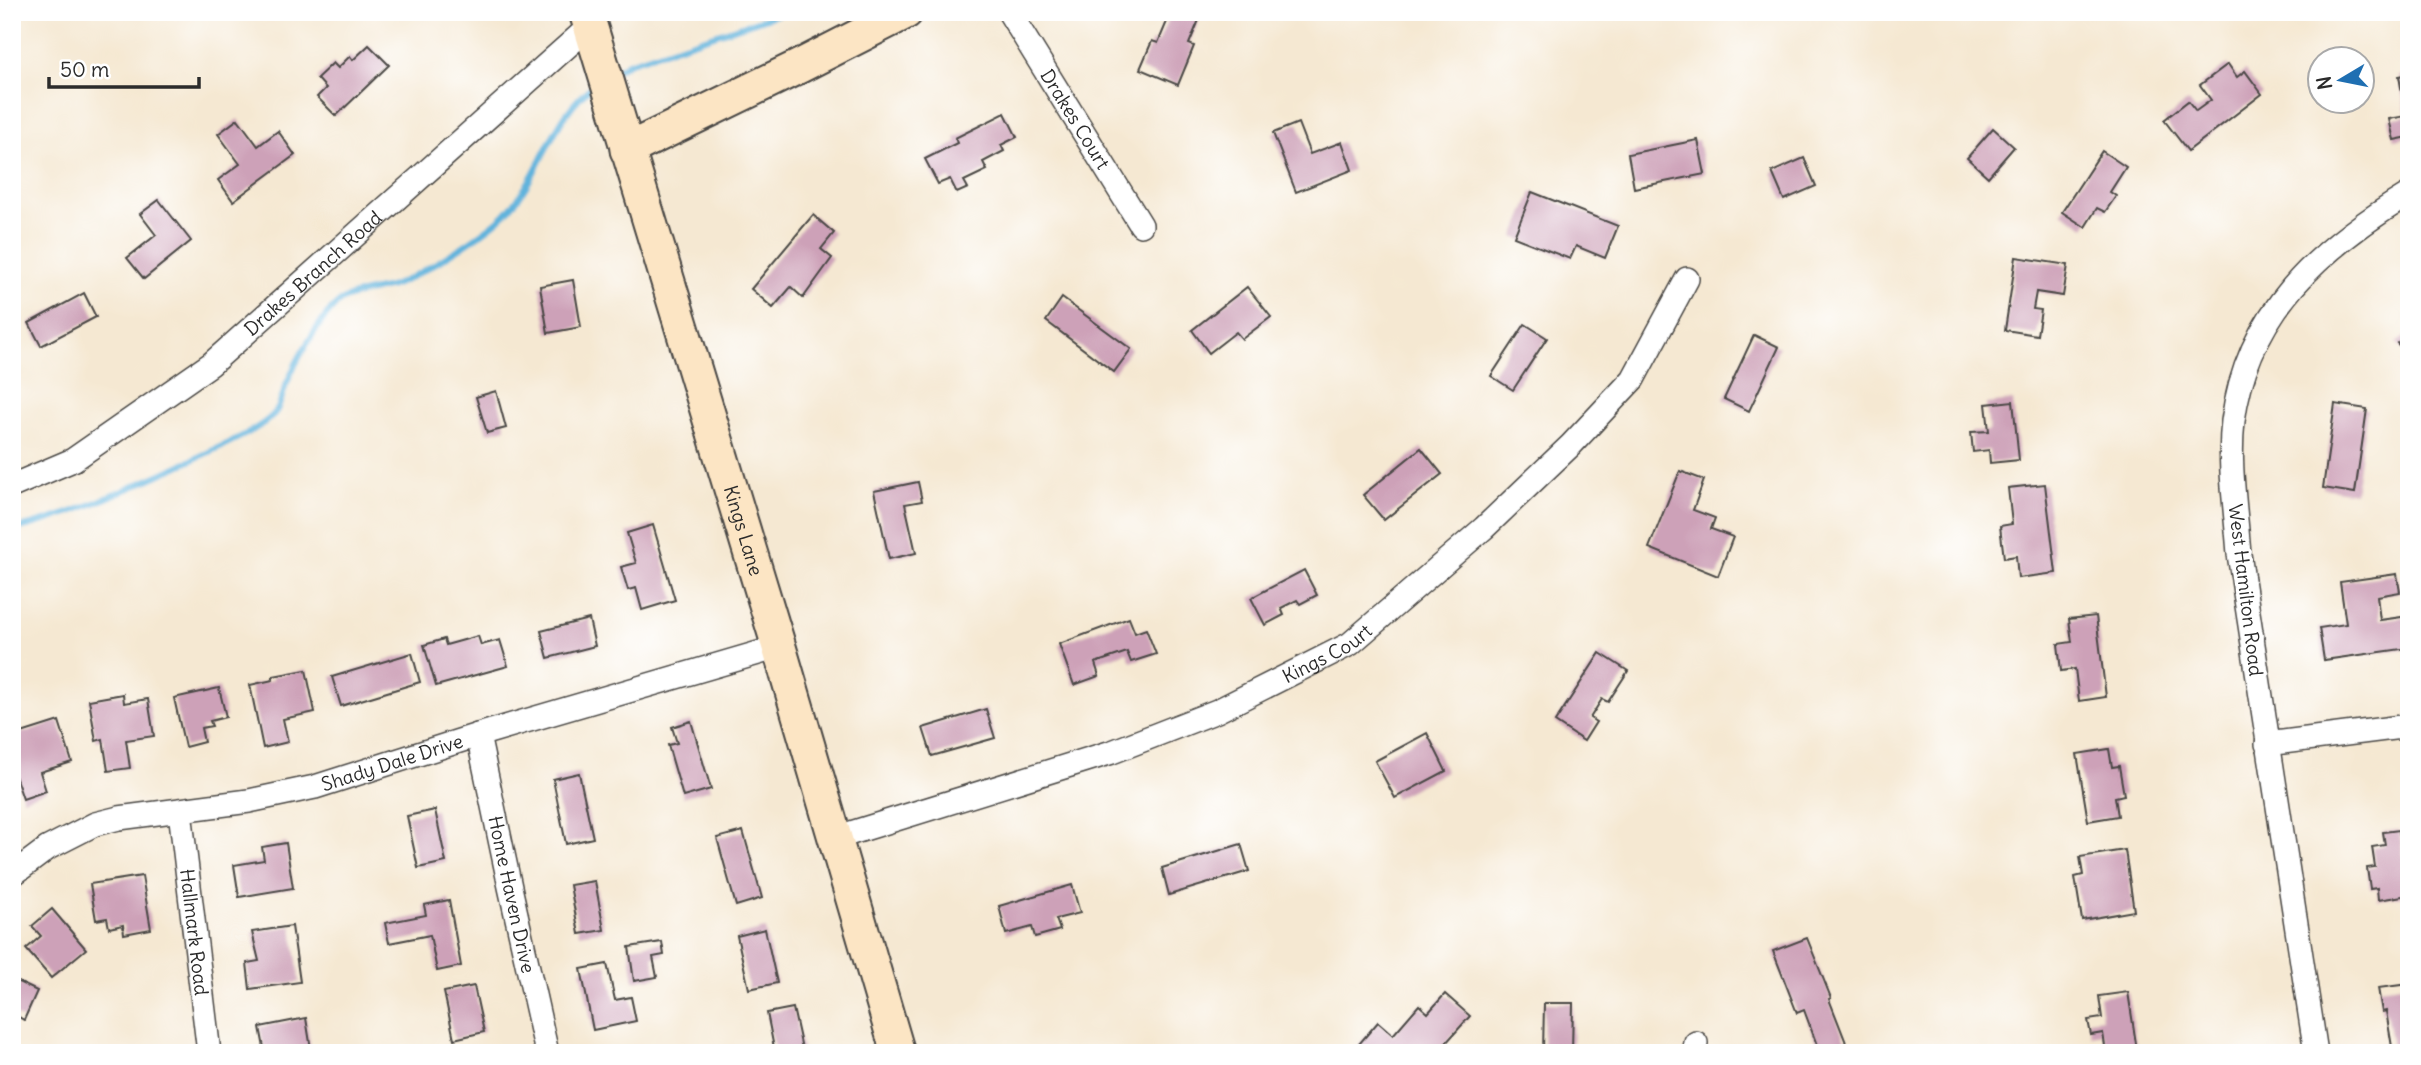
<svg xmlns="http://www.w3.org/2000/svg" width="2421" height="1065" font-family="Delius,sans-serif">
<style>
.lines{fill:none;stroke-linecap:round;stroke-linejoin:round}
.stream{stroke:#61b3dc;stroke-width:6}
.building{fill:#cda1b8}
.street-casing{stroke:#494744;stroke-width:26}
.secondary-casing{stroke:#494744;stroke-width:37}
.street{stroke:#fff;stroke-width:23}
.secondary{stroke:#fce5c4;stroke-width:33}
.labels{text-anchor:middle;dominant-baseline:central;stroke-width:6;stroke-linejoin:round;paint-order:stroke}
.street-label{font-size:19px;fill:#2b2b2b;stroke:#fff}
</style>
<rect width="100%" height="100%" fill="#fff"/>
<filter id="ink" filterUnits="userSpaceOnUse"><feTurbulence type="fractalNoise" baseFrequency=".0143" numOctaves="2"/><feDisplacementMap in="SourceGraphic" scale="14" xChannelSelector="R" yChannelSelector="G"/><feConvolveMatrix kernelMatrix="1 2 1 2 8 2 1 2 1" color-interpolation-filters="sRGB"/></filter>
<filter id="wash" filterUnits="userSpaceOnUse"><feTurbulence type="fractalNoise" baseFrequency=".00686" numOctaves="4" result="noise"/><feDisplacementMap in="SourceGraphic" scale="28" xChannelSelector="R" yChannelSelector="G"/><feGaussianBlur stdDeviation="1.57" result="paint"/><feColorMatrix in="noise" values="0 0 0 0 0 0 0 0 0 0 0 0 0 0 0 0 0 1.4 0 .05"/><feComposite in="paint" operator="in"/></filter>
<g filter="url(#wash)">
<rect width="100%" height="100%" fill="#f5e8d2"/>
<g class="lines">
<g class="stream">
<path d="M613,73L628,63L785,12"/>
<path d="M12,530C75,515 132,487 190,461C212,450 264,430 277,410C281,403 283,393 286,385C295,363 321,315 341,301C355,292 376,291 392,286C417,277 485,234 504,215C543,176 550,114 598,82"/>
</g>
</g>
<g id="blocks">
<g class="building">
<path d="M1171,12L1202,13L1189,44L1194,46L1178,85L1140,69L1152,41L1158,43Z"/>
<path d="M369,45L389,65L336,116L317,97L326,88L317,78L333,63L338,68L350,56L353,60Z"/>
<path d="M2228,64L2237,77L2245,71L2262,94L2188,151L2164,120L2188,101L2196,111L2211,100L2200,85Z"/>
<path d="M2409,74V137L2394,140L2389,119L2406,116L2399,76Z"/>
<path d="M1005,113L1017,137L1001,145L1004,151L983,162L987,170L964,181L968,188L957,193L950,179L938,184L925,159L957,143L955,138Z"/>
<path d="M238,119L258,146L278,131L295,155L233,201L218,180L240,164L218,134Z"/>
<path d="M1298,123L1310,154L1342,142L1352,170L1296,192L1273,133Z"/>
<path d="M1993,128L2014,147L1988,177L1967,158Z"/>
<path d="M1698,140L1705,174L1634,188L1628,154Z"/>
<path d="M2102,151L2126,167L2110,192L2116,196L2105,212L2097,208L2085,227L2062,212Z"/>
<path d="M1804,158L1816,186L1784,200L1772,172Z"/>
<path d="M1532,192L1618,226L1605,258L1576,246L1570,259L1514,237Z"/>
<path d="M159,200L191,241L144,279L127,258L156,235L140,214Z"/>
<path d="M813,215L834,233L821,249L832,258L803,298L791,287L773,308L751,289Z"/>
<path d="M2016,257L2068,265L2063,296L2036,292L2033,309L2041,310L2037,335L2005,330Z"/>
<path d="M573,280L581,327L548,333L540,286Z"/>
<path d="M1247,287L1271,317L1242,339L1236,332L1209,353L1192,330Z"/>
<path d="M84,293L96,317L41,346L29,323Z"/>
<path d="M1062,298L1131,349L1114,372L1046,321Z"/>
<path d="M1525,324L1547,338L1513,390L1491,376Z"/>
<path d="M2409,333V356L2397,343Z"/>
<path d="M1754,335L1779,347L1749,411L1724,399Z"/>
<path d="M496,391L506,428L487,433L476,397Z"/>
<path d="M2013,401L2019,460L1990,463L1989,450L1973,452L1971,432L1989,431L1986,404Z"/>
<path d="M2335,404L2367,409L2355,493L2323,488Z"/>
<path d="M1421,448L1442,474L1384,520L1363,495Z"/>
<path d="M1680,471L1704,480L1693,510L1715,518L1711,529L1733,537L1718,576L1649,548Z"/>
<path d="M918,482L922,501L905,504L916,553L889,559L874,491Z"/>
<path d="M2045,484L2056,573L2018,578L2016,556L2004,558L2000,526L2012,524L2008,488Z"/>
<path d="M653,525L675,600L642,610L636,588L628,590L621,567L636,563L627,533Z"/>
<path d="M1304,570L1317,595L1300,604L1297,600L1281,608L1284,615L1265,625L1251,598Z"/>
<path d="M2397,574L2400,592L2377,596L2380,620L2409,616V648L2324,660L2319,628L2346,624L2340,582Z"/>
<path d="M2096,616L2106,697L2079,701L2075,669L2061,671L2058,644L2072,642L2069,619Z"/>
<path d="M1129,618L1135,633L1146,629L1156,654L1131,662L1127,652L1095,663L1099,676L1074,685L1059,644Z"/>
<path d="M589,619L595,646L548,658L541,631Z"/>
<path d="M478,636L481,645L500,640L508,666L436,686L424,645L444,639L446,645Z"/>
<path d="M412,653L420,682L341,706L332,677Z"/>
<path d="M1600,653L1628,671L1608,702L1602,699L1590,718L1596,722L1584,741L1555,722Z"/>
<path d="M306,670L315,712L283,719L288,742L263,748L250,685L273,680V676Z"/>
<path d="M219,688L226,717L210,721L212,726L201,728L204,742L185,747L174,698Z"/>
<path d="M123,694L124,703L148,699L154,736L126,740L130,768L108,771L103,739L96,741L89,700Z"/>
<path d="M986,709L995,738L932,756L923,728Z"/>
<path d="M59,721L72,762L40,772L46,791L23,799L12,767V736Z"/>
<path d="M691,721L711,789L683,797L668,745L677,743L672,727Z"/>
<path d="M1427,733L1446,771L1395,798L1375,761Z"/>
<path d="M2109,749L2112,767L2119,766L2124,795L2115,797L2118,816L2088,821L2077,754Z"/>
<path d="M579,773L593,838L566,844L553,779Z"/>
<path d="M435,810L446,862L418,868L407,816Z"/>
<path d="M2399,830L2405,864L2409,863V895L2378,900L2377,888L2370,889L2367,868L2375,867L2372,847L2385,845L2383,832Z"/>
<path d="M743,831L762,898L736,906L717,838Z"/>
<path d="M286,843L293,888L239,897L234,865L264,860L262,847Z"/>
<path d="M1241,844L1249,871L1169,895L1162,868Z"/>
<path d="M2125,850L2134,911L2082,920L2075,877L2083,875L2080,857Z"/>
<path d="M142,876L151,929L124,934L123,925L109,928L107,918L96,920L90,884Z"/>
<path d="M595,881L604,930L579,934L570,885Z"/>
<path d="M1072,885L1080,913L1056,919L1060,930L1035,937L1032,927L1006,934L999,906Z"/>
<path d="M449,900L461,966L437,971L430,935L389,943L385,923L426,915L424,905Z"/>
<path d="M52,909L86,949L51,978L26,949L41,936L32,926Z"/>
<path d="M292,926L300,982L250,989L247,963L259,961L252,932Z"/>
<path d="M765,929L777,983L749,989L737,936Z"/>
<path d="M1807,938L1831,998L1829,999L1850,1053H1820L1804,1010L1797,1013L1773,951Z"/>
<path d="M662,942L664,955L653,957L657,977L634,981L629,947Z"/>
<path d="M607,964L615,1000L631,997L636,1021L593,1030L581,969Z"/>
<path d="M12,979L37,991L24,1020L17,1016L12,1026Z"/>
<path d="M2409,984V1053H2393L2386,1011L2382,1012L2378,988Z"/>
<path d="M474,986L484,1032L454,1039L444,992Z"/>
<path d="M2128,992L2137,1050L2106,1053L2103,1033L2091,1035L2088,1020L2102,1018L2099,996Z"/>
<path d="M1445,994L1470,1016L1437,1053L1428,1048L1424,1053H1361L1359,1044L1378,1022L1393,1035L1419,1005L1428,1013Z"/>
<path d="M1544,1003H1573L1572,1053H1543Z"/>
<path d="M793,1008L803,1053H775L767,1013Z"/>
<path d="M306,1018L311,1049L298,1053H265L260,1027Z"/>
</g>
</g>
</g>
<g filter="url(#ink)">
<use href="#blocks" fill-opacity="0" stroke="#494744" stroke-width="2"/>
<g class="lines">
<defs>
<g id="street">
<path id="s1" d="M1009,12L1141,225"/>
<path id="s2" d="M12,486L73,460L211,364L590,26"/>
<path id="s3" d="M478,735L510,887L547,1053"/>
<path d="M2267,744L2409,726"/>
<path id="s4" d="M180,811L209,1053"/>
<path id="s5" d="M835,838L1112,752L1217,711L1350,644L1484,528L1571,445L1633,379L1687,279"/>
<path id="s6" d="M12,875L48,848L95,824L119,818L249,801L315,787L478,735L779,647"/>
<path d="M1694,1053L1696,1043"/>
<path d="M2316,1053L2239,554C2236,510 2228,464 2233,421C2247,312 2320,248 2409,194"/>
</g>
<g id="secondary">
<path id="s7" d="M586,12L779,647L898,1053"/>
<path d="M627,150L800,66L906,12"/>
</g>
</defs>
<use href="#street" class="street-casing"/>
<use href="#secondary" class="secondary-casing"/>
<use href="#street" class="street"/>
<use href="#secondary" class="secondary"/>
</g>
</g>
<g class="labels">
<g class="street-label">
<text stroke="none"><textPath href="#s1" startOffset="126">Drakes Court</textPath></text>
<text stroke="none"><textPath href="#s2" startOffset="371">Drakes Branch Road</textPath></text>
<text stroke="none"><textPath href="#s7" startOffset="542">Kings Lane</textPath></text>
<text transform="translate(2246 590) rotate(83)">West Hamilton Road</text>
<text stroke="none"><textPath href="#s5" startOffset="527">Kings Court</textPath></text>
<text stroke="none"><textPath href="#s6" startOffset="402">Shady Dale Drive</textPath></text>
<text stroke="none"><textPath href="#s3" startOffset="163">Home Haven Drive</textPath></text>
<text stroke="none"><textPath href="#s4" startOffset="122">Hallmark Road</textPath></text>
</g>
</g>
<rect width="2421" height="1065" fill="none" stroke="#fff" stroke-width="42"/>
<g transform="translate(2341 80) rotate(260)"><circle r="33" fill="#ffffff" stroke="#aaaaaa" stroke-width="2"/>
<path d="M0-5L12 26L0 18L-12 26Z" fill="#1f6fb2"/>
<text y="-10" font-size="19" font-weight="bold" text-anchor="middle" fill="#2b2b2b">N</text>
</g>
<path d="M49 77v10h150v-10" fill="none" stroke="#2b2b2b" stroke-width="3.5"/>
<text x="60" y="77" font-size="21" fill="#2b2b2b" stroke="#ffffff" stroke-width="5" paint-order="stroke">50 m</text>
</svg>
